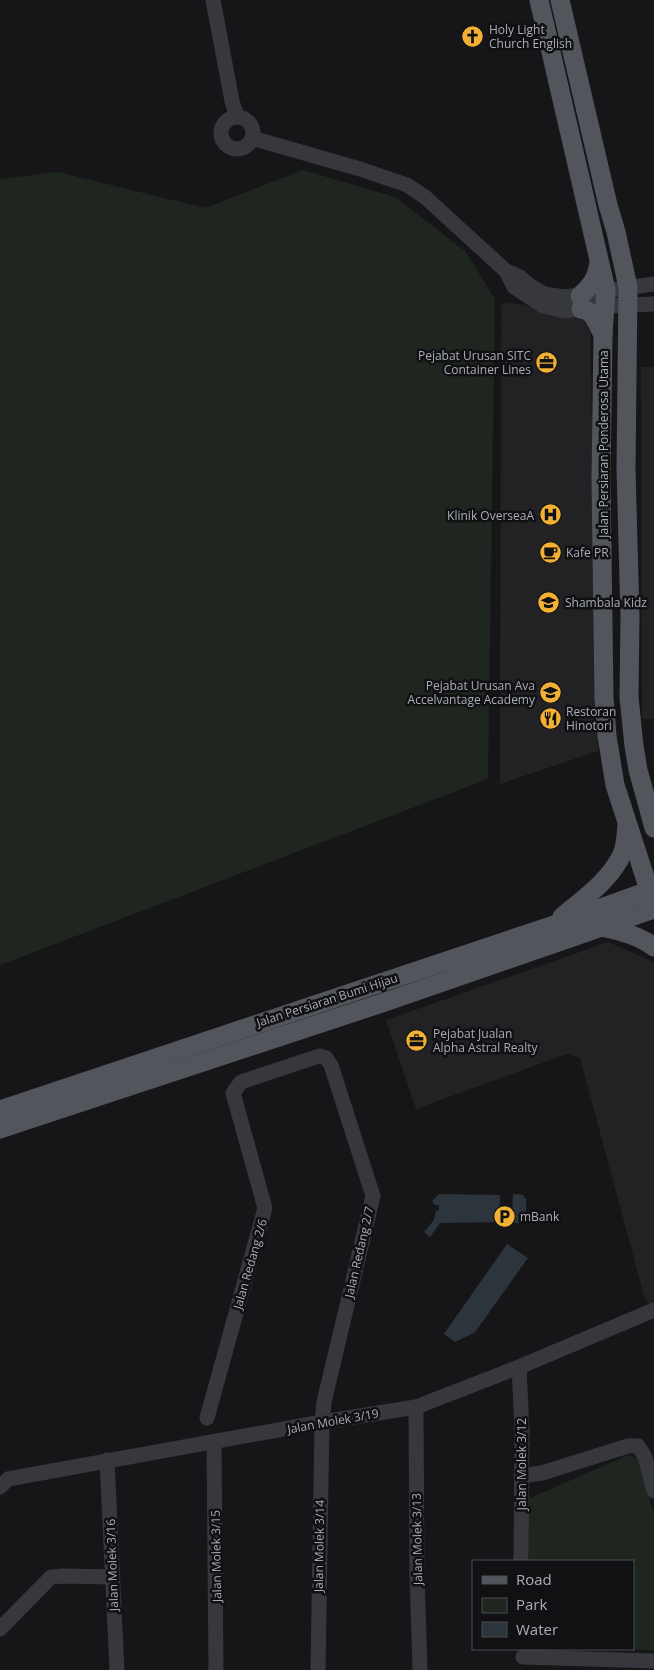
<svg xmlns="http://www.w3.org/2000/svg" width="654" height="1670" font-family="'Open Sans',sans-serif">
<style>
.built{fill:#222225}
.green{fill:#1e261f}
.water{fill:#2c353c}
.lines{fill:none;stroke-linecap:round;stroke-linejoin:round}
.minor{stroke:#37383d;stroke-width:15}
.major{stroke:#53555c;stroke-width:19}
.labels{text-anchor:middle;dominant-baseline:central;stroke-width:5;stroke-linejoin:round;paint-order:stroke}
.poi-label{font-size:12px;fill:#a8adb8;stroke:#111113;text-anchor:start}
.street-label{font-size:12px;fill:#a8adb8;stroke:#111113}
</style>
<rect width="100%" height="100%" fill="#161618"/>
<g class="built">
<path d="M507,303L519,304L533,308L553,317L582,316L590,321L598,751L500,784L501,305Z"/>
<path d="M641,367H654V719H642Z"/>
<path d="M608,942L654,962V1312L644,1296L580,1058L567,1054L416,1109L386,1020Z"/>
</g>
<g class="green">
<path d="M303,170L395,197L465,251L495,299L488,779L0,965V179L58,172L205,208Z"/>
<path d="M628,1455L638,1459L654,1515V1651L630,1649H633V1561H529L528,1499Z"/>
</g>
<g class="water">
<path d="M439,1194L500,1195L499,1222L440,1223L430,1237L424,1232L434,1220L436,1211L439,1210V1205H435L432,1201Z"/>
<path d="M513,1194L524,1195V1198H526V1220L524,1221V1223H512Z"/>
<path d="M507,1244L528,1258L478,1328L474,1333L455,1342L444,1334Z"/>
</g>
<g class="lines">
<g class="minor">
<path d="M213,0L232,101L237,117"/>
<circle cx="237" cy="133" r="16"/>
<path d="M252,138L360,169L407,185L425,197L506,271L514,287L543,306L564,311L605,306L654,304"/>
<path d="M506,271L520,277L529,285L544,294L565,297L654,284"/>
<path d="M519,1367L522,1430L521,1561"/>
<path d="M416,1407L417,1575L420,1670"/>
<path d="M207,1418L265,1208L233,1093L241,1082L319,1056L326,1058L331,1065L373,1196L324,1402L322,1422L318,1670"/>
<path d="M214,1442L216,1670"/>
<path d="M107,1460L117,1670"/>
<path d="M521,1476L542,1473L628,1446H638L645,1457L654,1491"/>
<path d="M0,1487L8,1479L322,1422L416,1407L519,1367L654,1310"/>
<path d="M0,1629L51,1577L63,1576L112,1577"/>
<path d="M523,1657L654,1661"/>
</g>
<g class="major">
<path d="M539,0L606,290L603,335L601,479L604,697L607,736L615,785L654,905"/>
<path d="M560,0L608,205L616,232L628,287L626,469L630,616L629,697L634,746L638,770L654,828"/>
<path d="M580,296C592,285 597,278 599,262"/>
<path d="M581,309C594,310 597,324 603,335"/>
<path d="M562,917C583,899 612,879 623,852C626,843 626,834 627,825"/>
<path d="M601,927C619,931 639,935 654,947"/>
<path d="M0,1110L554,925L654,889"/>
<path d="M0,1129L388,1001L654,909"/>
</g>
</g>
<defs>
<symbol id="church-disc" viewBox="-11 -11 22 22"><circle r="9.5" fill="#f2b134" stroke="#111113"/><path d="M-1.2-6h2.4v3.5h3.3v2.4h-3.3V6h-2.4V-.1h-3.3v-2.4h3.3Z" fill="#111"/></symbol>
<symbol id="office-disc" viewBox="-11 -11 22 22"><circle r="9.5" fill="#f2b134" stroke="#111113"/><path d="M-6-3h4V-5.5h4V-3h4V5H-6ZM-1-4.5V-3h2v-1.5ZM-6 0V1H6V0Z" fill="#111"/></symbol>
<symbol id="hospital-disc" viewBox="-11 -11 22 22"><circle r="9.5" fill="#f2b134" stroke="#111113"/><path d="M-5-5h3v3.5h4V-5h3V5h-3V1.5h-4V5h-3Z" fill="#111"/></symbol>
<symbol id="cafe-disc" viewBox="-11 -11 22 22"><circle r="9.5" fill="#f2b134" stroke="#111113"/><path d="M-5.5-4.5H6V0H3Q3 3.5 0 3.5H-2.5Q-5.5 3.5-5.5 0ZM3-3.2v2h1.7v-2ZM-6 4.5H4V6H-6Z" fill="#111"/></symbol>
<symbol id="school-disc" viewBox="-11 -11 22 22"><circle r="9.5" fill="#f2b134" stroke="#111113"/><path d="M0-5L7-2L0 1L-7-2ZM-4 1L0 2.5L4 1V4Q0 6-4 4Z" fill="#111"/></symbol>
<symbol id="restaurant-disc" viewBox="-11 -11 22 22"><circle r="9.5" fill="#f2b134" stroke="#111113"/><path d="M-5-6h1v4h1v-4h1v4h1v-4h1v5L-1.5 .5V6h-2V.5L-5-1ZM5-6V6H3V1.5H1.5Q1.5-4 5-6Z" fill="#111"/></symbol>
<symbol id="parking-disc" viewBox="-11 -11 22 22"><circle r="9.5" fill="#f2b134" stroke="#111113"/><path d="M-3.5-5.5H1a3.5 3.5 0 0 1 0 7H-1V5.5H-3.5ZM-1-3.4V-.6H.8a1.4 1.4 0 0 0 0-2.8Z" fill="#111"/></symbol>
</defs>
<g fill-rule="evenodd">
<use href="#church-disc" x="460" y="24" width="25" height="25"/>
<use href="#office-disc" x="534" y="350" width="25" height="25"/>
<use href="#hospital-disc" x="538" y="502" width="25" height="25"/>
<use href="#cafe-disc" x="538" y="540" width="25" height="25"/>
<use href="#school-disc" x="536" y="590" width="25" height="25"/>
<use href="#school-disc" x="538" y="680" width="25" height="25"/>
<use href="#restaurant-disc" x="538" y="706" width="25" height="25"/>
<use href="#office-disc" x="404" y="1028" width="25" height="25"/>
<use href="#parking-disc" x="492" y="1204" width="25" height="25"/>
</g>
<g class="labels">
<g class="poi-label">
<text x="489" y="29">Holy Light<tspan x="489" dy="14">Church English</tspan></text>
<text x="531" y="355" text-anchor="end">Pejabat Urusan SITC<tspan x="531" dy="14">Container Lines</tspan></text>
<text x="534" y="515" text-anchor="end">Klinik OverseaA</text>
<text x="566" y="552">Kafe PR</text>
<text x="565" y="602">Shambala Kidz</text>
<text x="535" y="685" text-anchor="end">Pejabat Urusan Ava<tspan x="535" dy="14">Accelvantage Academy</tspan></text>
<text x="566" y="711">Restoran<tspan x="566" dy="14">Hinotori</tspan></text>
<text x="433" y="1033">Pejabat Jualan<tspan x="433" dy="14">Alpha Astral Realty</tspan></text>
<text x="520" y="1216">mBank</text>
</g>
<g class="street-label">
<text transform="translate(603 444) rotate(-90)">Jalan Persiaran Ponderosa Utama</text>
<text transform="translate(327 1000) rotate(-18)">Jalan Persiaran Bumi Hijau</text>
<text transform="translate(359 1252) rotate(-77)">Jalan Redang 2/7</text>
<text transform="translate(250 1264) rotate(-74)">Jalan Redang 2/6</text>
<text transform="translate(333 1421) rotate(-10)">Jalan Molek 3/19</text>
<text transform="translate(521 1464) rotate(-90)">Jalan Molek 3/12</text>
<text transform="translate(417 1539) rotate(-91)">Jalan Molek 3/13</text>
<text transform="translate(319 1546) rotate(-89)">Jalan Molek 3/14</text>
<text transform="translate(216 1556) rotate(-91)">Jalan Molek 3/15</text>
<text transform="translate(112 1565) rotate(-92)">Jalan Molek 3/16</text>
</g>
</g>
<rect x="472" y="1560" width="162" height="90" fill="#111113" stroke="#4d4f55"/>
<rect x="482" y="1576" width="25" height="8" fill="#53555c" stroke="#4d4f55"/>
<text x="516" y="1585" font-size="15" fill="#a8adb8">Road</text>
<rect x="482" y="1598" width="25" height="15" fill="#1e261f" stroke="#4d4f55"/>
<text x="516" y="1610" font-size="15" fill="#a8adb8">Park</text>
<rect x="482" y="1622" width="25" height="15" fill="#2c353c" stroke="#4d4f55"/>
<text x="516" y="1635" font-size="15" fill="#a8adb8">Water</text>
</svg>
